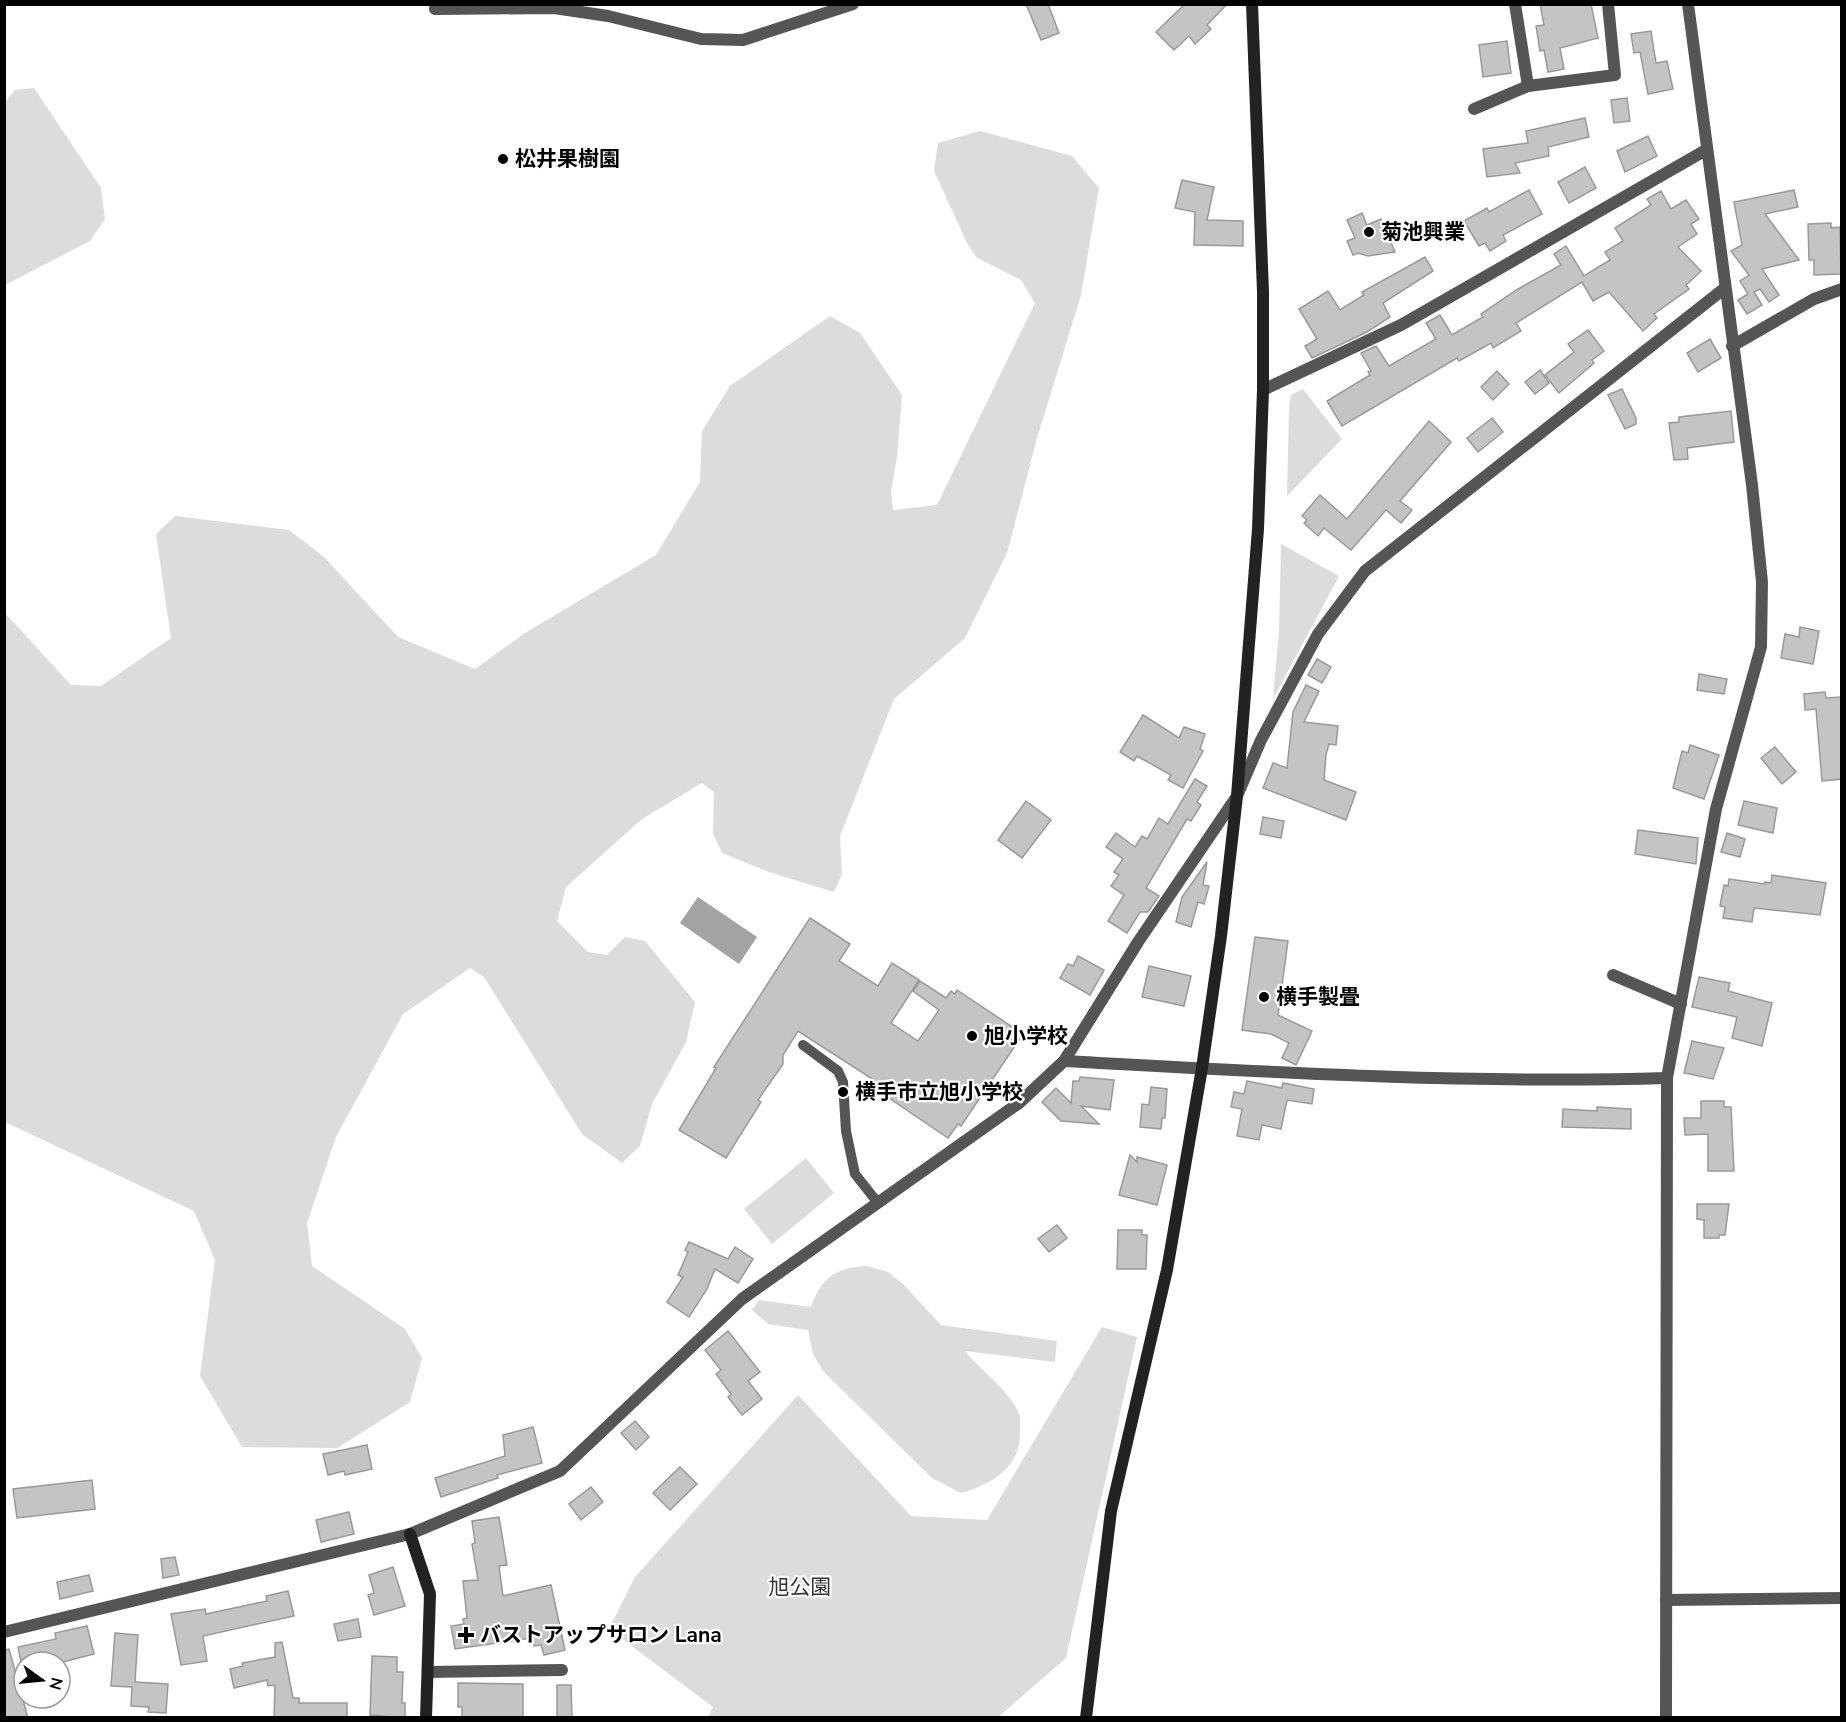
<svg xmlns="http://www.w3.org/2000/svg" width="1846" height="1722" font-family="'Nunito Sans','Noto Sans JP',sans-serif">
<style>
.green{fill:#dcdcdc}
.water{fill:#a3a3a3}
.building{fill:#c4c4c4;stroke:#999;stroke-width:1.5}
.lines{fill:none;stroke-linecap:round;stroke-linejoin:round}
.lane{stroke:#555;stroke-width:10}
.street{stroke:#555;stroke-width:12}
.secondary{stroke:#222;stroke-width:12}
.poi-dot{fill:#000;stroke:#fff;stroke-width:2}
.labels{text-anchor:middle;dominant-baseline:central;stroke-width:4.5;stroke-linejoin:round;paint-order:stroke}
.poi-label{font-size:21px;font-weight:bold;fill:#000;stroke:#fff;text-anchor:start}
.park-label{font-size:21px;fill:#333;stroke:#fff}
</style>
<rect width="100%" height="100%" fill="#fff"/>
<g class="green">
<path d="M34,88L101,188L105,219L90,241L5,285V102L15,90Z"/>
<path d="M980,131L1072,156L1099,188L1081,295L1037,438L1007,553L965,638L894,699L840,836L842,874L834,892L769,872L722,853L713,833L714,792L702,783L642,819L566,887L557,921L588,952L607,955L625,937L645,941L695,1002L686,1042L652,1104L640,1146L622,1163L582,1134L484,977L470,968L403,1014L336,1137L307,1223L312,1266L405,1329L422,1358L410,1402L337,1448L242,1447L200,1376L215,1260L194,1211L5,1122V613L71,685L101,686L171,638L156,534L175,516L289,530L324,557L398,637L475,669L525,633L656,555L700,482L702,431L730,386L830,316L860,333L902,395L897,457L891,491L893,510L937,505L1035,303L1021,280L976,257L967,243L934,171L938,143Z"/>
<path d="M1303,389L1342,439L1287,496L1289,407L1291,395Z"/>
<path d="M1281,544L1339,576L1273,699L1279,631Z"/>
<path d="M806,1158L834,1193L772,1244L744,1209Z"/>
<path d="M867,1266L888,1272L903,1284L941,1325L1057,1341L1055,1362L965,1351C979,1369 1011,1392 1019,1414C1021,1419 1020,1427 1020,1432C1021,1467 991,1485 961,1493L932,1478L823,1371L813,1354L808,1330L768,1324L752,1310L759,1300L811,1307C822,1277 835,1268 867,1266Z"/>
<path d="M1102,1327L1137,1337L1066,1658L998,1717H708L713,1707L609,1629L635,1577L798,1395L911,1516L987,1520Z"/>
</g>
<path class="water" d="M698,897L757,937L739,964L680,923Z"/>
<g class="building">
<path d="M1026,4H1048L1059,33L1041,40Z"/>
<path d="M1185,4H1227L1207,25L1211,29L1195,44L1189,36L1174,50L1156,32Z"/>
<path d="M1540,4H1591L1598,38L1560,48L1564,69L1548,72L1544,50L1540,51L1536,26L1544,25Z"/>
<path d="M1651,31L1656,63L1667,61L1673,89L1648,94L1640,52L1634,53L1631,34Z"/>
<path d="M1507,41L1511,73L1483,77L1479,45Z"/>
<path d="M1627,98L1630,121L1614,123L1611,100Z"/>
<path d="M1585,118L1589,137L1548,147L1549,156L1515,163L1520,173L1487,177L1483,149L1528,143L1526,131Z"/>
<path d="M1648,136L1657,156L1625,172L1617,151Z"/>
<path d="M1585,167L1596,188L1569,203L1558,182Z"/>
<path d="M1182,180L1214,187L1207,220L1243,221V246L1194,245L1195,212L1175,208Z"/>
<path d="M1529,190L1542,214L1503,235L1506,241L1490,251L1485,243L1479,246L1464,221L1487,208L1489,212Z"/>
<path d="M1794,190L1798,207L1765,214L1799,260L1762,269L1779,295L1769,302L1760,289L1754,292L1762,305L1747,314L1738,300L1748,294L1740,281L1749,275L1731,251L1742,245L1734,202Z"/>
<path d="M1661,191L1671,209L1686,200L1699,219L1691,224L1697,234L1678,247L1701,271L1686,285L1689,289L1654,314L1657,318L1643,331L1609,292L1593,301L1582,282L1516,323L1521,331L1493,348L1491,343L1459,361L1457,358L1342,426L1327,401L1370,375L1368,372L1371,371L1361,353L1376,346L1389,366L1436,339L1426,323L1440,315L1452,335L1483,317L1481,314L1518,289L1561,265L1554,254L1566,246L1584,276L1610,260L1605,252L1623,241L1615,228L1651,205L1647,199Z"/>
<path d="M1362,213L1367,225L1381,219L1395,252L1368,256L1358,253L1353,255L1347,241L1355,238L1347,220Z"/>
<path d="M1831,223V228L1840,227L1841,274L1814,275V260H1809L1808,224Z"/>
<path d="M1425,257L1433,271L1383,303L1390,317L1367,332L1312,358L1305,346L1317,339L1299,309L1328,291L1340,310L1364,295L1362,292Z"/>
<path d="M1588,330L1604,351L1592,360L1594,363L1559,393L1545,375L1574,352L1568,344Z"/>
<path d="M1710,339L1721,358L1698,372L1687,353Z"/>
<path d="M1540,370L1549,383L1535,394L1525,382Z"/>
<path d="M1497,371L1509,384L1493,400L1481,387Z"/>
<path d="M1622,389L1636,418V424L1625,429L1608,395Z"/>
<path d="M1731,411L1734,442L1687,448L1688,459L1674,460L1669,423L1679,422V417Z"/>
<path d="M1492,418L1503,432L1478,452L1467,438Z"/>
<path d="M1429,421L1451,442L1400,501L1412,510L1401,523L1386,510L1351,550L1324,528L1318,536L1304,523L1307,520L1302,516L1320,495L1347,519Z"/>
<path d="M1800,627L1819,631L1813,664L1781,658L1785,634L1799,637Z"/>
<path d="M1317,659L1331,667L1322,683L1308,675Z"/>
<path d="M1699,674L1727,679L1724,694L1697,690Z"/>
<path d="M1306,685L1319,691L1304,722L1338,726L1336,745L1329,744L1326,755L1324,780L1356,792L1346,820L1263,788L1273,763L1287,768L1293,712Z"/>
<path d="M1825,692L1826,698L1841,697L1842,779L1822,781L1816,709L1805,710L1804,694Z"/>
<path d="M1143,715L1179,738L1184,727L1205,734L1200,749L1203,751L1183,788L1168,780L1171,775L1137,756L1134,761L1120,752Z"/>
<path d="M1690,745L1719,755L1704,799L1673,788L1682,751L1688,753Z"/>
<path d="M1775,747L1796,772L1782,784L1761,758Z"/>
<path d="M1195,779L1207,786L1197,802L1201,805L1191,821L1187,819L1146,888L1159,896L1148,912H1140L1127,933L1108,921L1124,895L1111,886L1119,875L1114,872L1123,859L1106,847L1116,833L1135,847L1142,836L1147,839L1159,818L1168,824Z"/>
<path d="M1026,801L1051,820L1022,858L998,840Z"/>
<path d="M1744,801L1777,808L1773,833L1738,825Z"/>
<path d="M1263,817L1284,821L1281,838L1260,834Z"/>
<path d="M1638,830L1698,838L1696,864L1635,854Z"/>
<path d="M1727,833L1745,839L1740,857L1721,852Z"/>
<path d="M1207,862L1203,885L1209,886L1204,904L1198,902L1191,927L1176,922L1182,897Z"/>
<path d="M1772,875L1826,883L1820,915L1754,908L1752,922L1723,918L1725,907L1720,906L1724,885L1728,886L1729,879L1765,884V882L1771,883Z"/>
<path d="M810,918L850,944L839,961L878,986L892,963L919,980L891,1023L918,1041L939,1010L913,991L920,981L946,998L951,991L955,994L957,990L1023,1034L961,1126L958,1124L948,1138L870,1085L874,1080L798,1031L783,1055V1064L758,1100L761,1102L726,1158L679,1130L716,1068L714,1067Z"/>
<path d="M1255,937L1288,941L1278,1015L1312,1031L1296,1065L1282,1058L1289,1043L1271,1034L1242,1030Z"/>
<path d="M1078,956L1104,970L1090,995L1060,978L1068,964L1073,966Z"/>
<path d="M1149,966L1191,976L1184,1006L1142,997Z"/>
<path d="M1699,977L1730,983L1728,991L1772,1003L1762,1046L1732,1038L1737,1017L1692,1007Z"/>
<path d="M1692,1041L1724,1048L1713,1079L1684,1073Z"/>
<path d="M1080,1077L1114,1080L1110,1110L1081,1106L1099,1124L1061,1121L1042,1102L1056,1088L1071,1103L1073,1081H1079Z"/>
<path d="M1247,1081L1282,1088L1283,1083L1314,1089L1312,1104L1287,1100L1281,1129L1262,1125L1259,1140L1237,1136L1242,1109L1231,1107L1234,1092L1244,1094Z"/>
<path d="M1151,1087L1167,1089L1165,1118H1162L1161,1129L1140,1127L1142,1104L1149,1105Z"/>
<path d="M1701,1101H1724V1107H1731L1734,1171H1708V1134L1685,1135L1684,1118H1701Z"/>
<path d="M1597,1107L1631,1109V1129L1562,1127L1563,1109L1597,1111Z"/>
<path d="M1130,1155L1137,1162V1157L1167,1165L1157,1205L1119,1195Z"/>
<path d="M1697,1204H1729L1725,1235H1719V1238H1704V1220L1697,1219Z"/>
<path d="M1057,1225L1067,1238L1049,1252L1038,1239Z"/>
<path d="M1118,1230H1142V1235H1147L1146,1269H1117Z"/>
<path d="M689,1242L728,1259L735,1247L753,1259L738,1283L715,1269L707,1289L689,1317L667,1302L683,1277L678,1275L688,1252L685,1250Z"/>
<path d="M728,1331L760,1372L748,1381L762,1399L742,1415L728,1397L731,1394L716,1374L721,1370L705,1350Z"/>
<path d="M635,1421L649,1437L636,1450L621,1433Z"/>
<path d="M533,1427L542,1463L497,1475L498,1478L441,1497L435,1478L505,1456L503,1435Z"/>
<path d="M367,1445L372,1469L345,1475L344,1471L328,1475L323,1454Z"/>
<path d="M680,1467L697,1484L670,1510L653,1493Z"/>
<path d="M92,1480L95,1509L17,1518L13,1489Z"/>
<path d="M591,1487L603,1502L581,1520L569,1504Z"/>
<path d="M349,1512L354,1534L321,1542L316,1520Z"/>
<path d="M499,1517L507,1565L499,1566L503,1596L551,1585L565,1650L544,1655L541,1645L534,1646L532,1638L455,1649L451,1626L464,1624L463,1619L467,1618L463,1581L478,1580L472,1544L475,1543L472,1521Z"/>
<path d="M175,1557L179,1575L163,1578L161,1559Z"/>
<path d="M393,1567L405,1606L374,1615L368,1595L374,1593L369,1575Z"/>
<path d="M89,1575L93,1591L60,1599L57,1582Z"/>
<path d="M288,1591L294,1616L203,1636L207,1661L181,1665L171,1614L205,1609L206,1614L267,1601L266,1596Z"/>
<path d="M358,1619L361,1637L338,1641L334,1624Z"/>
<path d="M87,1626L94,1654L63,1662H21L18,1647L56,1639L55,1633Z"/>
<path d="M115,1633L138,1635L135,1682L168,1684L166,1713L148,1712L149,1707L131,1706L132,1687L111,1686Z"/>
<path d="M282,1642L293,1698H299V1703H347V1718H274L275,1685L268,1686L267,1680L234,1688L230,1669L243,1666L242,1663L275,1657V1643Z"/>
<path d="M9,1649L28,1718H4V1650Z"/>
<path d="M372,1656L397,1657V1672H403L402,1703H405V1718L370,1715Z"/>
<path d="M458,1683L523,1684V1718H462V1707H458Z"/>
<path d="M557,1685H571L572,1718H557Z"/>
</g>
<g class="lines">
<path class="lane" d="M803,1045L838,1071L843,1082L846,1131L855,1174L878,1203"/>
<g class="street">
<path d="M436,4L435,9L554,8L608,16L701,39L743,40L853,4"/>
<path d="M1515,4L1528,86"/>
<path d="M1474,109L1528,86L1615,75L1608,4"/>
<path d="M1732,346L1814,299L1842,289"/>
<path d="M1263,390L1401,325L1706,150"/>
<path d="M1613,975L1681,1004"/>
<path d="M1064,1061C1266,1072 1466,1084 1667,1078"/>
<path d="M1666,1600L1842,1598"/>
<path d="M4,1632L410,1534L560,1471L742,1299L1019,1103L1064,1061L1138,942L1237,796L1261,740L1318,634L1365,571L1725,288"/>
<path d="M428,1672L562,1670"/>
<path d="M1666,1718L1667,1078L1716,809L1761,647L1762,582L1752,485L1688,4"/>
</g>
<g class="secondary">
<path d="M410,1534L430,1594L426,1718"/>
<path d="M1086,1718L1111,1511L1167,1270L1202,1068L1221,936L1237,796L1258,529L1263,390V292L1252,4"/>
</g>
</g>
<g class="poi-dot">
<circle cx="503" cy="159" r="6"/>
<circle cx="1369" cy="232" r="6"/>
<circle cx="1264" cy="997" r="6"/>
<circle cx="972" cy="1036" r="6"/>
<circle cx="843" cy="1092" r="6"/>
<path d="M463 1626h6v6h6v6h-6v6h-6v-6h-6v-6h6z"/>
</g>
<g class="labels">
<g class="poi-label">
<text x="515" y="159">松井果樹園</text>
<text x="1381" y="232">菊池興業</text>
<text x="1276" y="997">横手製畳</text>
<text x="984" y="1036">旭小学校</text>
<text x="855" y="1092">横手市立旭小学校</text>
<text x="480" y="1635">バストアップサロン Lana</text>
</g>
<g class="park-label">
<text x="800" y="1587">旭公園</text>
</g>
</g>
<rect width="1846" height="1722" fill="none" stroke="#000000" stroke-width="12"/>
<g transform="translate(42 1680) rotate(105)"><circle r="28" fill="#ffffff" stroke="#999999" stroke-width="1.5"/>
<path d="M0-4.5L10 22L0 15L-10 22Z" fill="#000000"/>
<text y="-9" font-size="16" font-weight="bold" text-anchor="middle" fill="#000000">N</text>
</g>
</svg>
